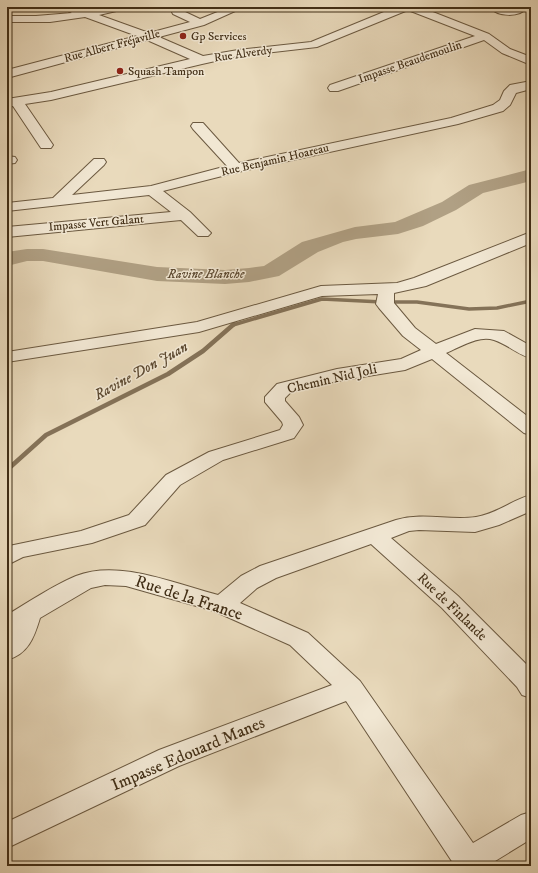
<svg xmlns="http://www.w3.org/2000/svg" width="538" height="873" font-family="'IM FELL DW Pica',serif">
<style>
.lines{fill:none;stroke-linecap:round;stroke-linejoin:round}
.stream-far1{stroke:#847258;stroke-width:3.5}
.stream{stroke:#847258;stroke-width:4.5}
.river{fill:#b0a084;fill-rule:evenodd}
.minor-casing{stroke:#6b5940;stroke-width:2}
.minor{fill:#f1e7d3;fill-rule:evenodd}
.poi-dot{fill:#8f2418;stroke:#f1e7d3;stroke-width:1.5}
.labels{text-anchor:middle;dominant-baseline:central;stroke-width:3;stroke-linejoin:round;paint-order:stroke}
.far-poi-label{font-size:12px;fill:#412e16;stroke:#f1e7d3;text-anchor:start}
.far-street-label{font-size:12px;fill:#412e16;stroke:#f1e7d3}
.far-water-label{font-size:13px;font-style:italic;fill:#5d4a32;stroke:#f1e7d3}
.street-label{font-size:14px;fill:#412e16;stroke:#f1e7d3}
.water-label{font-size:15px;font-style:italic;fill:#5d4a32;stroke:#f1e7d3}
.near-street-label{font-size:17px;fill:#412e16;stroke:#f1e7d3}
</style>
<rect width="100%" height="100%" fill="#e9dabc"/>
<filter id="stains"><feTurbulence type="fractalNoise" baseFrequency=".005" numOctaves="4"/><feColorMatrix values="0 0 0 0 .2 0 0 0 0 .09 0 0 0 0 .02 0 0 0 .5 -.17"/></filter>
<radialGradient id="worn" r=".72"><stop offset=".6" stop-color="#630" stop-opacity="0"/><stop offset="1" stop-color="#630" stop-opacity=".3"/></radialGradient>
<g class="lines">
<g class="stream-far1">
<path d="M390,302H417L469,309L497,308L531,301"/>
<path d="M233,325L322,299L382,302"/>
</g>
<path class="stream" d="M7,470L46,435L168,374L203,351L234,324"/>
<path class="river" d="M531,169V181L483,193L456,210L423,226L398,234L356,239L343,242L318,252L279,276L249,282L225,284L157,281L43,261H27L7,266V252L27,249H43L157,267L225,270L249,268L264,266L302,242L355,227L395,222L442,202L469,185Z"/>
<defs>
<g id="minor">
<path d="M61,7H76L87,11L107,7H126L125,9L99,15L149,33L190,22L173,14L172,12L173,10H181L200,19L230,7H244L204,25L159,37L203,56L238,50L311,42L396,7H420L489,34L510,49L531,57V65L502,53L484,40L338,91H330L328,88L330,85L475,36L408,10L317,47L238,56L202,64L51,100L25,104L53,145L51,148H41L13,106L7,107V99L51,92L190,59L147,40L7,78V70L137,36L85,17L50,22H7V16H36L72,13Z"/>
<path d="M489,7H528C520,18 497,17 489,7Z"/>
<path d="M531,81V89L516,93L510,105L503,111L458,124L238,172L163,191L190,212L211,233L208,236H198L181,220L7,237V227L171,212L149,195L7,211V203L53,198L94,159H104L106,162L104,165L72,195L151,186L227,166L193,129L191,126L193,123H203L239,163L451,118L493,105L500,100L504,91L510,85Z"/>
<path d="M7,156L15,157L17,160L15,163L7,164Z"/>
<path d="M531,232V243L426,286L394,293V303L415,328L436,344L475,329L504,331L531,346V358C518,355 507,344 494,340C478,335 461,347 446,353L531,419V435L524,433L432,359L405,370L337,381L291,392L285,398V401L299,417L303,425L294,438L223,460L180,485L145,525L92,543L23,557L7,565V547L9,546L81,531L129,515L166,475L209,452L280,430L283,425L282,422L265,402V397L277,384L337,369L401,359L421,350L403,336L379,308L376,304L378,294L322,296L199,332L7,362V352L197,322L321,286L397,283L414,278Z"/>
<path d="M531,495V511L499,525L475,532L419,530L409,531L391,538L458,596L531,669V698L522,695L517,687L442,608L371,544L276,578L257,588L240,603L308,633L360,681L473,843L521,815L531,812V839L487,866H455L346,701L179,766L7,848V822L159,750L332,685L290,645L214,611L126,586L105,585L91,588L40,618C34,638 28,654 7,660V637L11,634L7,635V615C29,602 52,586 76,576C119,559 175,584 218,595L241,576L260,566L396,520C424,512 449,521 476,517C496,514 512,500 531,495Z"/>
</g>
</defs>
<use href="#minor" class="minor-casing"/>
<use href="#minor" class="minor"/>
</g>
<g class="poi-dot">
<circle cx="183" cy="36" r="4"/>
<circle cx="120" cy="71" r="4"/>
</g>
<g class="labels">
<g class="far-poi-label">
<text x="191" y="36">Gp Services</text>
<text x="128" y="71">Squash Tampon</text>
</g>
<g class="far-street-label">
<text transform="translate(112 46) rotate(-15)">Rue Albert Fréjaville</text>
<text transform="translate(243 54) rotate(-8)">Rue Alverdy</text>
<text transform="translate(410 62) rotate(-19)">Impasse Beaudemoulin</text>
<text transform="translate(275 160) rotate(-13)">Rue Benjamin Hoareau</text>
<text transform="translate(96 223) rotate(-5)">Impasse Vert Galant</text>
</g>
<g class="far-water-label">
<text x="206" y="274">Ravine Blanche</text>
</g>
<g class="street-label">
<text transform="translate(332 379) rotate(-13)">Chemin Nid Joli</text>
<text transform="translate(452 607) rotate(44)">Rue de Finlande</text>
</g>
<g class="water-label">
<text transform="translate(141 371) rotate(-29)">Ravine Don Juan</text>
</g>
<g class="near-street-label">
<text transform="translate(189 598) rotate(18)">Rue de la France</text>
<text transform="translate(188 754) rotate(-23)">Impasse Edouard Manes</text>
</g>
</g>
<rect width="538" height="873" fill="none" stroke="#e9dabc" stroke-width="24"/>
<rect x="8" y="8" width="522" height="857" fill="none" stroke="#412e16" stroke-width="2"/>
<rect x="12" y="12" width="514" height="849" fill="none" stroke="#412e16"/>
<rect width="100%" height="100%" filter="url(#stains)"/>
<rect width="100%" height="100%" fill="url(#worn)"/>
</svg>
